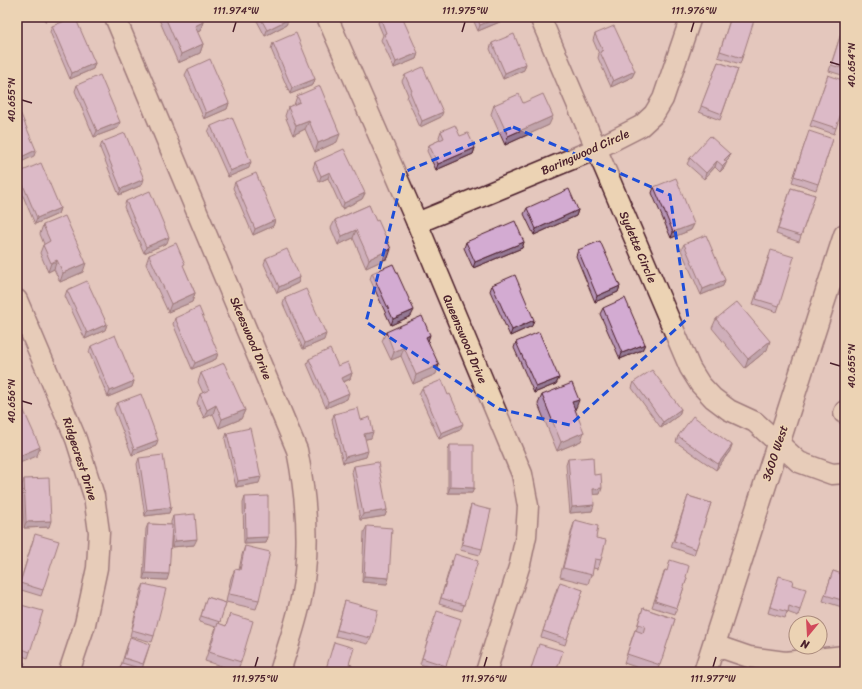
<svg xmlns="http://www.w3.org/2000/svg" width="862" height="689" font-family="Sriracha,sans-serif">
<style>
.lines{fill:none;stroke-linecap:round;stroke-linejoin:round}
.minor-casing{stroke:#4a1f2b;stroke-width:23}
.tertiary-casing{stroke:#4a1f2b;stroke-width:25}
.minor{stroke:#ecd3b4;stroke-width:20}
.tertiary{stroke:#ecd3b4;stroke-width:22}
.wall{fill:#b593b5;stroke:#4a1f2b}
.shaded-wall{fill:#947893;stroke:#4a1f2b}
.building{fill:#d3abd2;stroke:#4a1f2b}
.marked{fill:none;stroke:#1d4ed8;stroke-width:3;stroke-dasharray:8 5;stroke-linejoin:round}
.ticks{fill:none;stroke:#4a1f2b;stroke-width:1.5}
.labels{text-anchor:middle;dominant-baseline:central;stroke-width:3;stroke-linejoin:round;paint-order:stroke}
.street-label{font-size:12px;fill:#4a1f2b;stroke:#ecd3b4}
.neatline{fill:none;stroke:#4a1f2b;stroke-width:1.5}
.ticks-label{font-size:10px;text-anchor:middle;fill:#4a1f2b}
</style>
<rect width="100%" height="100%" fill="#e4c7bd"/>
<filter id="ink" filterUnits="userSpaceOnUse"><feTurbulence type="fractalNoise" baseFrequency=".025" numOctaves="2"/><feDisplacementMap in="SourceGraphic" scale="8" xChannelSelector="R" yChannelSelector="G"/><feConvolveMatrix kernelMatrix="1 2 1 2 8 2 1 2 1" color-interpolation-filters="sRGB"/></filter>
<g filter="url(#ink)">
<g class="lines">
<defs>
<g id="minor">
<path d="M115,17L297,450C307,500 311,549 301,599C296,624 287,648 280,672"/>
<path d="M327,17L417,223L522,474L528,506L526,536L520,564L486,672"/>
<path d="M540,17L690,368L700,384L713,398L729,410L755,422L799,462L832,474L845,473"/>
<path d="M417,223L596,149L641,126L654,114L663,99L691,17"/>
<path d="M17,300L76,439L94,496L99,532L97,568L85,624L69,672"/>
<path d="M844,413L845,411"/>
<path d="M714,645L749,657L785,662L845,656"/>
</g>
<path id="tertiary" d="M705,672L845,235"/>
</defs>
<use href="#minor" class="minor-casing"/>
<use href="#tertiary" class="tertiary-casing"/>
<use href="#minor" class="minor"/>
<use href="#tertiary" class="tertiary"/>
</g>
<g class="wall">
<path d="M43,17H55L45,21Z"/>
<path d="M158,17H204L202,20L203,22L200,31L197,32L203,44L200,53L178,63Z"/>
<path d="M255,17H287L289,19L286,25L265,36Z"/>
<path d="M380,17L418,53L416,59L394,68L381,40L383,35L378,23Z"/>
<path d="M472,17H503L502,21L478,31Z"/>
<path d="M638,17H653L652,21Z"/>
<path d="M731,17L742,58L740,64L718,57Z"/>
<path d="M845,21V76L829,71Z"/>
<path d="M52,26L95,63L93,69L70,79L50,32Z"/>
<path d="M595,34L635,71L632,77L611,87L598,58L599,54L593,40Z"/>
<path d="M273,43L315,79L313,85L290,94L271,49Z"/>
<path d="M492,43L524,70L503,79L490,49Z"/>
<path d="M718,62L738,69L720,120L699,112Z"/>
<path d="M188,69L229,103L227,109L204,119L185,75Z"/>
<path d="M405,75L441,117L420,127L407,98L408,95L402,81Z"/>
<path d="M828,75L836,128L834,134L810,126Z"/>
<path d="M77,85L118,128L94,137L75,91Z"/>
<path d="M297,96L337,142L315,152L305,129L293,135L285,116L288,107L294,105Z"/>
<path d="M523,103L549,125L505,145L491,114L494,105Z"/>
<path d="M211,126L249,168L228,177L208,132Z"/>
<path d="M441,131L475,148L473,154L436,170L427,151L429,145L440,140L439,137Z"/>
<path d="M807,137L833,139L816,190L792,182Z"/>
<path d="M102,142L142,185L119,195L100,148Z"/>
<path d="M730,154L728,160L726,161L724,168L720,172L715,167L704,179L687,164L690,158Z"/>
<path d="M315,162L365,193L362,199L342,209L328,178L319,182L313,168Z"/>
<path d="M18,173L60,208L58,214L35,224L17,182V175Z"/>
<path d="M235,182L275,220L273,226L253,235L233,188Z"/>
<path d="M654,187L694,224L691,230L671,238L652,193Z"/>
<path d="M791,188L815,195L799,242L776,234Z"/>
<path d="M126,201L167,243L144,253L124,207Z"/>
<path d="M369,205L388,258L366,268L353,238L338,245L331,228L335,220Z"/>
<path d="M527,208L578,210L576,216L534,235L524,214Z"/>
<path d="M43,225L83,272L60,282L54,269L48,272L40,253L43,245L44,244L40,234Z"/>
<path d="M466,242H524L522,248L473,268L464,248Z"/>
<path d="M684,244L723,286L701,295L681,250Z"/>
<path d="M578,250L620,286L618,292L595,302L576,256Z"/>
<path d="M149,255L184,268L195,293L192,302L168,312L146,264Z"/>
<path d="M769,256L779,306L777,312L753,304Z"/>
<path d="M266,258L300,277L298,283L277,293L264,264Z"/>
<path d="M372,273L411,316L391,325L370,279Z"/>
<path d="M492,285L532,326L510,336L490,291Z"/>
<path d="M67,290L107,324L105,330L85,339L65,296Z"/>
<path d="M285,298L324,340L303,349L283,304Z"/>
<path d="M603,308L645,344L642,350L620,359L600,314Z"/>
<path d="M175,318L218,353L216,359L192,369L173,324Z"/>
<path d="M716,319L767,350L745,368L712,328Z"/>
<path d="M386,332L428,340L436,374L413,384L401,356L391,360L382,341Z"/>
<path d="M516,342L559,378L556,384L534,393L514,348Z"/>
<path d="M91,346L134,381L132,387L108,397L89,352Z"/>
<path d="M309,359L338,366L352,373L350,379L344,382L347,399L326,408L307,364Z"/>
<path d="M201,373L245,410L241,419L219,428L213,414L204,418L197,403L200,394L203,393L198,382Z"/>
<path d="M634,382L681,409L679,415L661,428L632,388Z"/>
<path d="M422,388L460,430L439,439L419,394Z"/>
<path d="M542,395L576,408L575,409L581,441L557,451L538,404Z"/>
<path d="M117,403L156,446L132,455L114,409Z"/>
<path d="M334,414L361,420L371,438L365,439L366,457L343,463L332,420Z"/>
<path d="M227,433L259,483L236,487L225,439Z"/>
<path d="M678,436L730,451L716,470L676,442Z"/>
<path d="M450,445L474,488L472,493H448V451Z"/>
<path d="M139,458L171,507L169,513L145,516L137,464Z"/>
<path d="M568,459L594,475L600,494H593L592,511L570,513L566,465Z"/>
<path d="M354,466L387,510L385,516L360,520L352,472Z"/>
<path d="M24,479L49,527L24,528L22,485Z"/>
<path d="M688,496L711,503L694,555L671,547Z"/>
<path d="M245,497L268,537L266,543L244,544L243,503Z"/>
<path d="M471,505L482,549L480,555L460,550L469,511Z"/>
<path d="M173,516L194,545L172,547V536L167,580L143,579L146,529L148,524L171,525V522Z"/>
<path d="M575,520L596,538L601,560L598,569L593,568L588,584L560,577L572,529Z"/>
<path d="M367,526L387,584L362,582L364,532Z"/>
<path d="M33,540L43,590L41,596L18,589Z"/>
<path d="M245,546L259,600L256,609L226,602L231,578L235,569L239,570L242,555Z"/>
<path d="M452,560L464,605L462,611L439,604Z"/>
<path d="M665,570L687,578L675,614L652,607Z"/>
<path d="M833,571L845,575V608L823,601Z"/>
<path d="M779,576L792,585L800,610L798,616L787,612L785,618L768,613Z"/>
<path d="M144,584L154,636L152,642L130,636L141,590Z"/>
<path d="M557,588L583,590L565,645L541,637Z"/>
<path d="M207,597L226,603L219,624L226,626L230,614L241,662L237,671L205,661L216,627L199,622Z"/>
<path d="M345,601L371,638L368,644L335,636Z"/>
<path d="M643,608L675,619L657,672H650L624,663L632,638L635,630H636Z"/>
<path d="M17,615L30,652L28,658L17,654Z"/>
<path d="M435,617L446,666L444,672L420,664Z"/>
<path d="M128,643L150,644L142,669L152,672H119Z"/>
</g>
<g class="shaded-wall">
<path d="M47,17H55L45,21Z"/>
<path d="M499,17H503L502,21L478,31L480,25Z"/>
<path d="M289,19L286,25L265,36L267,30Z"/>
<path d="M203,22L200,31L192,34L195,26Z"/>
<path d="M203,44L200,53L178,63L181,54Z"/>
<path d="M418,53L416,59L394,68L396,62Z"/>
<path d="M95,63L93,69L70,79L72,73Z"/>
<path d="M526,64L524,70L503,79L505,73Z"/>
<path d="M635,71L632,77L611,87L613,81Z"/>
<path d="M315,79L313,85L290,94L292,88Z"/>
<path d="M229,103L227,109L204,119L206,113Z"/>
<path d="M443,112L441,117L420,127L422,121Z"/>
<path d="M553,116L549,125L505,145L508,136Z"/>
<path d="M309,121L305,129L293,135L296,126Z"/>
<path d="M120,122L118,128L94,137L97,131Z"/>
<path d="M340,134L337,142L315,152L318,143Z"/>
<path d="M475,148L473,154L436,170L438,164Z"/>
<path d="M36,150L34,156L17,164V159Z"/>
<path d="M730,154L728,160L722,166L724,160Z"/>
<path d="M717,161L715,167L704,179L706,173Z"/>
<path d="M251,162L249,168L228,177L230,171Z"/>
<path d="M727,162L724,168L720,172L723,166Z"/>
<path d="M330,172L328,178L319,182L321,176Z"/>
<path d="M144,179L142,185L119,195L121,189Z"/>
<path d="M365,193L362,199L342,209L344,203Z"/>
<path d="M60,208L58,214L35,224L37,218Z"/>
<path d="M578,210L576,216L534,235L536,229Z"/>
<path d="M275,220L273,226L253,235L255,229Z"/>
<path d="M694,224L691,230L671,238L673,232Z"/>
<path d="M356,230L353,238L338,245L342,236Z"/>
<path d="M169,237L167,243L144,253L146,247Z"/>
<path d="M524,242L522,248L473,268L475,262Z"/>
<path d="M391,249L388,258L366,268L369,259Z"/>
<path d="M57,260L54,269L48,272L51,263Z"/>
<path d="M86,263L83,272L60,282L63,273Z"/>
<path d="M300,277L298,283L277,293L279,287Z"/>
<path d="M725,280L723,286L701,295L703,289Z"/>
<path d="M620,286L618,292L595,302L597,296Z"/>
<path d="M195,293L192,302L168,312L171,304Z"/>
<path d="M414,310L411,316L391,325L393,319Z"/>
<path d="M534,320L532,326L510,336L512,330Z"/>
<path d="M107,324L105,330L85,339L87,333Z"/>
<path d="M326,334L324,340L303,349L305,343Z"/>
<path d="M430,335L427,344L426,337Z"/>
<path d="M770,341L767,350L745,368L748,359Z"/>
<path d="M645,344L642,350L620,359L622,353Z"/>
<path d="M404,347L401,356L391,360L394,352Z"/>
<path d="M218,353L216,359L192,369L195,363Z"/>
<path d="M439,365L436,374L413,384L416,375Z"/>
<path d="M352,373L350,379L340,383L342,378Z"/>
<path d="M559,378L556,384L534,393L536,387Z"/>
<path d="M134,381L132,387L108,397L110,391Z"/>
<path d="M349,393L347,399L326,408L328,402Z"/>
<path d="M579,400L576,408L569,411L572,402Z"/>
<path d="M216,405L213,414L204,418L207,410Z"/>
<path d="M681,409L679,415L661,428L663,422Z"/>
<path d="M245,410L241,419L219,428L222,419Z"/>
<path d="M463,424L460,430L439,439L441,433Z"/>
<path d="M373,432L371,438L362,440L364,434Z"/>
<path d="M584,432L581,441L557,451L561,442Z"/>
<path d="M158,440L156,446L132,455L134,449Z"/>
<path d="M732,445L730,451L716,470L718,464Z"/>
<path d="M40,447L37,456L17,464V457Z"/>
<path d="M368,451L366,457L343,463L345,457Z"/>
<path d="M261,477L259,483L236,487L238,481Z"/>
<path d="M450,487L474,488L472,493H448Z"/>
<path d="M602,488L600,494L590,495L593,489Z"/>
<path d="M594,505L592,511L570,513L572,507Z"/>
<path d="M171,507L169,513L145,516L147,510Z"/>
<path d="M387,510L385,516L360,520L363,514Z"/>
<path d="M51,521L49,527L24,528L26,522Z"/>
<path d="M268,537L266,543L244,544L246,538Z"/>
<path d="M197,539L194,545L172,547L175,541Z"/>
<path d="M145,573L169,574L167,580L143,579Z"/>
<path d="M364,576L389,578L387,584L362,582Z"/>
</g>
<g class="building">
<path d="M75,17L95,63L72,73L52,26Z"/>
<path d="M165,17H201L203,22L195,26L203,44L181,54Z"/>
<path d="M260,17H287L289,19L267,30Z"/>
<path d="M380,17H402L418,53L396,62L384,34L386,33Z"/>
<path d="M477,17H499L480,25Z"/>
<path d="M731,17H755L742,58L720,51Z"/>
<path d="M845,21V69L831,65Z"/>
<path d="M614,26L635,71L613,81L600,52L603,51L595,34Z"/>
<path d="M296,33L315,79L292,88L273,43Z"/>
<path d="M514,34L526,64L505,73L492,43Z"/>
<path d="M210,59L229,103L206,113L188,69Z"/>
<path d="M718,62L738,69L722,114L701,106Z"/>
<path d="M423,67L443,112L422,121L410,92L412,91L405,75Z"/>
<path d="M100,75L120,122L97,131L77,85Z"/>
<path d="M828,75L845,81V102L836,128L812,120Z"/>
<path d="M320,86L340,134L318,143L309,121L296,126L288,107L300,102L297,96Z"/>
<path d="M519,94L523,103L543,94L553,116L508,136L494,105Z"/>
<path d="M17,105L36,150L17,159Z"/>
<path d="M232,117L251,162L230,171L211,126Z"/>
<path d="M455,125L460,136L468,133L475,148L438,164L429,145L444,138L441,131Z"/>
<path d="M809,131L833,139L818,184L794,176Z"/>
<path d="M125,133L144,179L121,189L102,142Z"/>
<path d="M710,136L730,154L724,160L727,162L723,166L717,161L706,173L690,158Z"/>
<path d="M344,149L365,193L344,203L330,172L321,176L315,162Z"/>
<path d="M41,163L60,208L37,218L18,173Z"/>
<path d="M256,173L275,220L255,229L235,182Z"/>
<path d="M676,178L694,224L673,232L654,187Z"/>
<path d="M791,188L815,195L801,236L778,229Z"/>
<path d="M569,189L578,210L536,229L527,208Z"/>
<path d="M150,191L169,237L146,247L126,201Z"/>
<path d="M369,205L376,221L378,220L391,249L369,259L356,230L342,236L335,220Z"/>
<path d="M65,216L86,263L63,273L57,260L51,263L43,245L50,241L43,225Z"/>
<path d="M515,221L524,242L475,262L466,242Z"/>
<path d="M706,235L725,280L703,289L684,244Z"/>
<path d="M600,241L620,286L597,296L578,250Z"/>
<path d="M176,243L185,264L183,265L195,293L171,304L149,255Z"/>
<path d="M287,249L300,277L279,287L266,258Z"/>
<path d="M771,250L794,257L779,306L756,299Z"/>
<path d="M393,264L414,310L393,319L372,273Z"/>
<path d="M515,275L534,320L512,330L492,285Z"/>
<path d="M87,281L107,324L87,333L67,290Z"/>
<path d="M306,289L326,334L305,343L285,298Z"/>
<path d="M625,298L645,344L622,353L603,308Z"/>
<path d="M737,302L770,341L748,359L716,319Z"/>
<path d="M199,307L218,353L195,363L175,318Z"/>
<path d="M422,316L430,335L426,337L439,365L416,375L404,347L394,352L386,332Z"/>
<path d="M539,332L559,378L536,387L516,342Z"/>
<path d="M115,335L134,381L110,391L91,346Z"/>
<path d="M330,349L338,366L348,362L352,373L342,378L349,393L328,402L309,359Z"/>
<path d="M224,363L245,410L222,419L216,405L207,410L200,394L209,390L201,373Z"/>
<path d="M652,370L681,409L663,422L634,382Z"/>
<path d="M442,380L448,395L450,394L463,424L441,433L422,388Z"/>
<path d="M572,383L579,400L572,402L584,432L561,442L542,395Z"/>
<path d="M141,394L158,440L134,449L117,403Z"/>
<path d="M20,402L40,447L17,457V403Z"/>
<path d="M358,408L361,420L370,417L373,432L364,434L368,451L345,457L334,414Z"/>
<path d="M693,416L732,445L718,464L678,436Z"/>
<path d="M250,428L261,477L238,481L227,433Z"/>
<path d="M450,445H474V488L450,487Z"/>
<path d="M163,455L171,507L147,510L139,458Z"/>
<path d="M593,457L594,475L601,474L602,488L593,489L594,505L572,507L568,459Z"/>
<path d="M378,462L387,510L363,514L354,466Z"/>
<path d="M49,478L51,521L26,522L24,479Z"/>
<path d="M268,496V537L246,538L245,497Z"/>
<path d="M688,496L711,503L696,549L674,541Z"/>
<path d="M471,505L491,510L482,549L462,544Z"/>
<path d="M195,514L197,539L175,541L173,516Z"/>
<path d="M575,520L598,526L596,538L606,540L601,560L595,559L592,575L563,568Z"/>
<path d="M148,524L172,525L169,574L145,573Z"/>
<path d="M367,526L392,528L389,578L364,576Z"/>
<path d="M35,534L59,541L43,590L20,583Z"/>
<path d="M245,546L270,552L259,600L229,594L235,569L240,570Z"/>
<path d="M455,554L478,561L464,605L441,598Z"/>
<path d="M670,560L689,566L686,577L687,578L677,608L655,601L665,570L667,571Z"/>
<path d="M833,571L845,575V601L825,595Z"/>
<path d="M779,576L793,580L792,585L806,589L800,610L789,606L788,612L770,607Z"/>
<path d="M560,582L583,590L567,639L543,631Z"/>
<path d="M144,584L166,589L154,636L132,630Z"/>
<path d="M207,597L226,603L220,622L201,616Z"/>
<path d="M345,601L378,610L371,638L337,630Z"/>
<path d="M21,605L43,611L30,652L17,647V616Z"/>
<path d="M643,608L675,619L660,665L627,654L635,630L643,633L645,626L638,624Z"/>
<path d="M437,611L461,619L446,666L422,658Z"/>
<path d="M230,614L253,621L241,662L209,652L218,623L226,626Z"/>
<path d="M130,637L150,644L143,664L124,658Z"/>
<path d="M334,642L354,648L349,664L352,665L350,672H325Z"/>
<path d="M539,644L563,651L556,672H530Z"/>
<path d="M17,660L25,663L22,672H17Z"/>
<path d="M122,663L152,672H119Z"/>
</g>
</g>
<path d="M0 0H862V689H0ZM513,127L670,195L688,318L570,425L499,409L366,322L404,172Z" fill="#e4c7bd" fill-opacity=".55" fill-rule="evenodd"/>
<path class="marked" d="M513,127L670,195L688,318L570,425L499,409L366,322L404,172Z"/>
<path class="ticks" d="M233,32L236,22M462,32L465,22M691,32L694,22M830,62L840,65M22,100L32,103M830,363L840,366M22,401L32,404M255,667L258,657M484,667L487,657M713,667L716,657"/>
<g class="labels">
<g class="street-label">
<text transform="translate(585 152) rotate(-24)">Baringwood Circle</text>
<text transform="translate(638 247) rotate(67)">Sydette Circle</text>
<text transform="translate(251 338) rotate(67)">Skeeswood Drive</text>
<text transform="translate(465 339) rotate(67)">Queenswood Drive</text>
<text transform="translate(775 453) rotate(-72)">3600 West</text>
<text transform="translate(80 459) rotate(72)">Ridgecrest Drive</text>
</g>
</g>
<rect width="862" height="689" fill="none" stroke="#ecd3b4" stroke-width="44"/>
<g transform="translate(808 635) rotate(198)"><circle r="19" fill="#ecd3b4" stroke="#ab8b7d"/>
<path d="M0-3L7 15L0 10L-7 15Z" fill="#d1495b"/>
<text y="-6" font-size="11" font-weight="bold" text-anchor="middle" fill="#4a1f2b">N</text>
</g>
<rect x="22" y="22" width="818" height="645" class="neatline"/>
<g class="ticks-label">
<text x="236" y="14">111.974°W</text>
<text x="465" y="14">111.975°W</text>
<text x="694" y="14">111.976°W</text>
<text transform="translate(851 65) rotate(-90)" y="4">40.654°N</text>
<text transform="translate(11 100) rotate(-90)" y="4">40.655°N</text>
<text transform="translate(851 366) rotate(-90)" y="4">40.655°N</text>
<text transform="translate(11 401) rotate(-90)" y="4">40.656°N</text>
<text x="255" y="682">111.975°W</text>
<text x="484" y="682">111.976°W</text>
<text x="713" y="682">111.977°W</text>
</g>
</svg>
